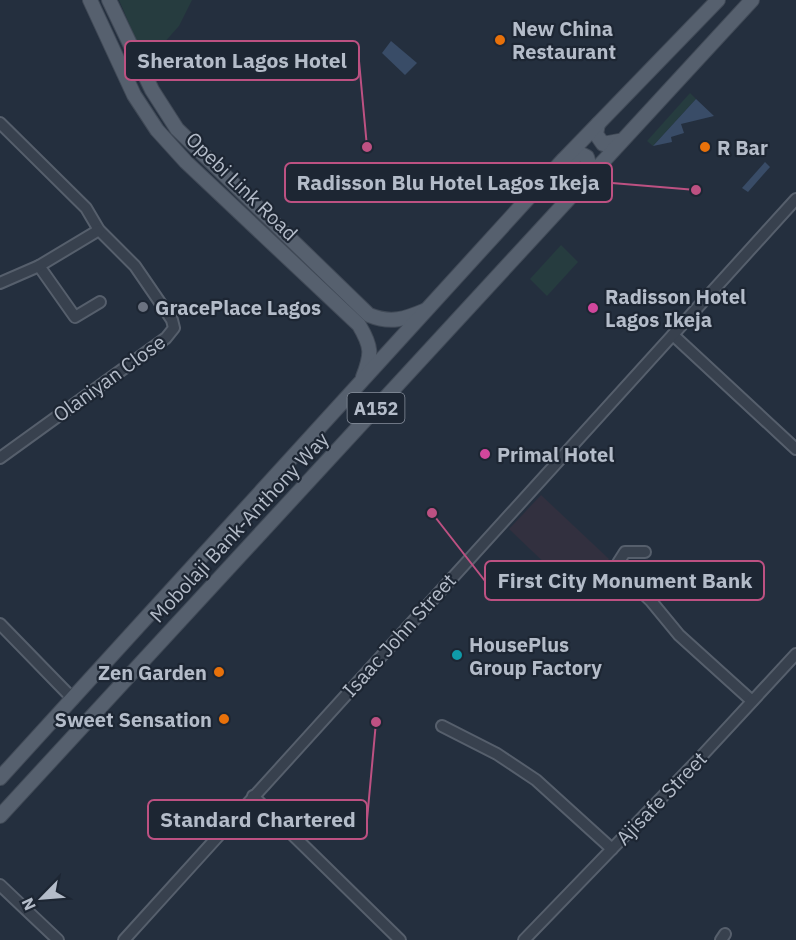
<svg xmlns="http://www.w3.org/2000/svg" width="796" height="940" font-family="'IBM Plex Sans',sans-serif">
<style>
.medical{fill:#32303f}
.green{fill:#263c3f}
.water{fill:#394c67}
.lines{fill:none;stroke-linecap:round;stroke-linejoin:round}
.minor-casing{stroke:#565f6c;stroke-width:14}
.major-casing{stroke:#414a57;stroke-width:16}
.minor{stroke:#38414e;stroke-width:10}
.major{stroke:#56606e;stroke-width:14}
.food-dot{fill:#e8710a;stroke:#1d2633;stroke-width:2}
.worship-dot{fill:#6b7280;stroke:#1d2633;stroke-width:2}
.hotel-dot{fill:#d1479c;stroke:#1d2633;stroke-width:2}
.culture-dot{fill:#0f9aa8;stroke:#1d2633;stroke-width:2}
.labels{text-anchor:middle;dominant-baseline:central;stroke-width:4.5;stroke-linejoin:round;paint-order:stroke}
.shield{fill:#1d2633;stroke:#878f9c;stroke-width:1.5}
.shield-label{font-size:18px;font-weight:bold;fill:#b4bcc9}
.poi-label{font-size:20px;font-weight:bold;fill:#b4bcc9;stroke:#1d2633;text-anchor:start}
.street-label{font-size:20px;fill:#b4bcc9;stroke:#1d2633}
.leader{fill:none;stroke:#bd5182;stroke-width:2}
.callout-dot{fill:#bd5182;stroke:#1d2633;stroke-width:2}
.callout{fill:#1d2633;stroke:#bd5182;stroke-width:2}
.callout-label{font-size:21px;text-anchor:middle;font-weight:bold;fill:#b4bcc9}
</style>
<rect width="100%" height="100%" fill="#242f3e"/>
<path class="medical" d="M541,495L609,559L576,593L509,529Z"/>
<g class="green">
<path d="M119,0H192L179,26L146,63Z"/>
<path d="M690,93L696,99L653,146L647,141Z"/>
<path d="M561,245L578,262L547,296L530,279Z"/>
</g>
<g class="water">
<path d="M391,41L417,63L405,75L382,53Z"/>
<path d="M696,99L714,116L681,124L684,133L671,137L672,142L653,146Z"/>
<path d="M765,162L770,167L748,192L742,188Z"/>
</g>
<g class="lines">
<defs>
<g id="minor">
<path d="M0,123L86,208L99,230L135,266L172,320L174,328L166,338L0,458"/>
<path d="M39,266L75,317L100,302"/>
<path d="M0,283L39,266L99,230"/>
<path d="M673,335L796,449"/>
<path d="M645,552H625L618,563L632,583L651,601L679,635L752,701"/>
<path d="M0,624L73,699"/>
<path d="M442,726L497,754L536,780L612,849"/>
<path d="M253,796L400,940"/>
<path d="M0,885L58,940"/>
<path d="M124,940L796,199"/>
<path d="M524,940L697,761L796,654"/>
<path d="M721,940L725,934"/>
</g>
<g id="major">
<path d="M90,0L134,95L157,130L186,162L359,325C372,347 372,354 363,377"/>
<path d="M109,0L152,90L177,129L369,315C391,324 405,319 426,310"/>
<path d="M598,124L596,134L603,144L619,141"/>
<path d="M565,159L581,154L587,157L590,167L585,178"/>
<path d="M0,778L564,159L718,0"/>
<path d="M0,816L752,0"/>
</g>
</defs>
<use href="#minor" class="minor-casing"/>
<use href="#major" class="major-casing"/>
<use href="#minor" class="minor"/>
<use href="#major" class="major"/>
</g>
<g class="food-dot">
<circle cx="500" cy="40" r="6"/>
<circle cx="705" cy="147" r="6"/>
<circle cx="219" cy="672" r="6"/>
<circle cx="224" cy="719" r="6"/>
</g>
<circle class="worship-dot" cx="143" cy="307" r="6"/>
<g class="hotel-dot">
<circle cx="593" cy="308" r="6"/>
<circle cx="485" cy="454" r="6"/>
</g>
<circle class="culture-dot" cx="457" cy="655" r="6"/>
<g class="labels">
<rect class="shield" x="347.5" y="393" width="57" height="30" rx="4.5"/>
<g class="shield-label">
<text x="376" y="408">A152</text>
</g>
<g class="poi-label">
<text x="512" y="28">New China<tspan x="512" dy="23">Restaurant</tspan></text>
<text x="717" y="147">R Bar</text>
<text x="605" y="296">Radisson Hotel<tspan x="605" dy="23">Lagos Ikeja</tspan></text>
<text x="155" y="307">GracePlace Lagos</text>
<text x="497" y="454">Primal Hotel</text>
<text x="469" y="644">HousePlus<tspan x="469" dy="23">Group Factory</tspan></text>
<text x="207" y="672" text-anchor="end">Zen Garden</text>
<text x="212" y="719" text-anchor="end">Sweet Sensation</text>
</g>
<g class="street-label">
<text transform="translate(242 186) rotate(44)">Opebi Link Road</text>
<text transform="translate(109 378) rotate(-36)">Olaniyan Close</text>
<text transform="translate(239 527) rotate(-47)">Mobolaji Bank-Anthony Way</text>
<text transform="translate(399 635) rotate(-48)">Isaac John Street</text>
<text transform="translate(661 798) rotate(-46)">Ajisafe Street</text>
</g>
</g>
<path class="leader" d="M367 147L359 61M696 190L612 183M432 513L485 581M376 722L367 820"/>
<g class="callout-dot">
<circle cx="367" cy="147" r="6"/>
<circle cx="696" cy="190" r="6"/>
<circle cx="432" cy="513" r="6"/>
<circle cx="376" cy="722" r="6"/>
</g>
<g class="callout">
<rect x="125" y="41" width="234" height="39" rx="6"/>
<rect x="285" y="163" width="327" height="39" rx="6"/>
<rect x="485" y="561" width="279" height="39" rx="6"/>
<rect x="148" y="800" width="219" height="39" rx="6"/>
</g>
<g class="callout-label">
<text x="242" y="68">Sheraton Lagos Hotel</text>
<text x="448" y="190">Radisson Blu Hotel Lagos Ikeja</text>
<text x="625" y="588">First City Monument Bank</text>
<text x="258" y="827">Standard Chartered</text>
</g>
<g transform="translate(42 898) rotate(245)" stroke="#1d2633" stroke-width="4.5" paint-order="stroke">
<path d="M0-4.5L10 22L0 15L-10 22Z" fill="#b4bcc9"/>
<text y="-9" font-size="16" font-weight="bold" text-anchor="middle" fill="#b4bcc9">N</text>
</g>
</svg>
